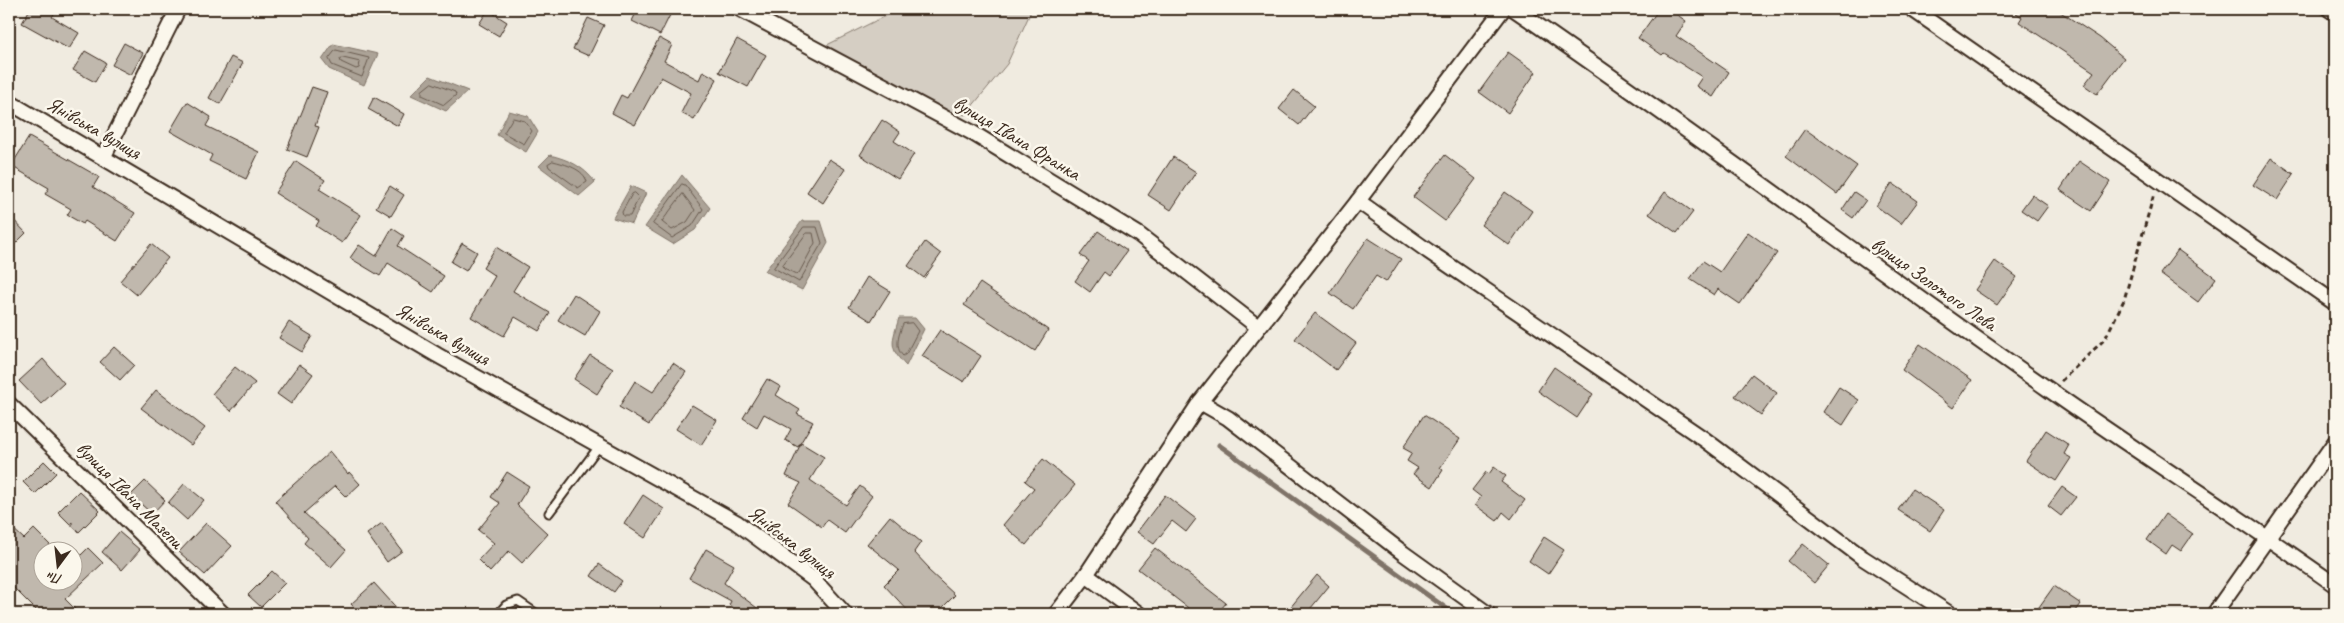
<svg xmlns="http://www.w3.org/2000/svg" width="2344" height="623" font-family="Caveat,sans-serif">
<style>
.green{fill:#d5cec3;stroke:#887c70}
.water{fill:#aca397;stroke:#7f7367}
.lines{fill:none;stroke-linecap:round;stroke-linejoin:round}
.shore{stroke:#685a4e;stroke-width:1}
.stream{stroke:#7f7367;stroke-width:5}
.building{fill:#c0b8ad;stroke:#3b2a1e}
.lane-casing{stroke:#3b2a1e;stroke-width:11}
.street-casing{stroke:#3b2a1e;stroke-width:18}
.path{stroke:#3b2a1e;stroke-width:3;stroke-dasharray:5 4;stroke-linecap:butt}
.lane{stroke:#fbf7ec;stroke-width:7}
.street{stroke:#fbf7ec;stroke-width:14}
.labels{text-anchor:middle;dominant-baseline:central;stroke-width:5;stroke-linejoin:round;paint-order:stroke}
.street-label{font-size:20px;fill:#3b2a1e;stroke:#fbf7ec}
</style>
<rect width="100%" height="100%" fill="#f0ebe0"/>
<filter id="ink" filterUnits="userSpaceOnUse"><feTurbulence type="fractalNoise" baseFrequency=".02" numOctaves="2"/><feDisplacementMap in="SourceGraphic" scale="10" xChannelSelector="R" yChannelSelector="G"/><feConvolveMatrix kernelMatrix="1 2 1 2 8 2 1 2 1" color-interpolation-filters="sRGB"/></filter>
<g filter="url(#ink)">
<path class="green" d="M899,9H1032L1007,64L965,115L897,97L817,50Z"/>
<g class="water">
<path d="M333,44L378,54L364,85L329,69L322,60Z"/>
<path d="M430,76L468,91L446,111L411,95Z"/>
<path d="M509,111L528,116L538,132L526,152L497,135Z"/>
<path d="M550,155C569,160 583,166 595,182L579,196L539,166Z"/>
<path d="M682,175L710,208L695,230L673,244L645,227Z"/>
<path d="M631,186L646,193L632,224L613,218Z"/>
<path d="M802,221H821L828,243L802,290L765,271Z"/>
<path d="M899,318H915L924,329L906,366C888,347 892,342 899,318Z"/>
</g>
<g class="lines">
<g class="shore">
<path d="M336,50L369,58L362,77L332,65L329,59Z"/>
<path d="M343,58L360,62L359,68L356,69L341,62L340,59Z"/>
<path d="M432,83L455,92L456,95L444,105L422,95V91Z"/>
<path d="M513,118L525,121L532,131L524,144L504,133Z"/>
<path d="M553,161C565,164 584,169 587,182L578,188L549,167L548,164Z"/>
<path d="M682,184L685,185L703,209L692,226L672,238L653,224Z"/>
<path d="M635,193L639,197L630,216H623L622,212L632,194Z"/>
<path d="M683,194L695,210L687,222L672,230L662,222Z"/>
<path d="M804,227H817L822,243L799,282L774,268Z"/>
<path d="M807,233H813L815,243L799,273L796,274L784,268L783,265Z"/>
<path d="M912,323L918,331L906,354L903,356C894,347 899,334 903,324Z"/>
</g>
<path class="stream" d="M1219,445L1454,614"/>
</g>
<g class="building">
<path d="M30,9H57L52,17L79,33L69,49L22,23Z"/>
<path d="M638,9H663L671,13L660,35L632,21Z"/>
<path d="M1659,9H1669L1686,21L1676,36L1729,72L1713,97L1696,86L1702,77L1664,53L1662,55L1638,38Z"/>
<path d="M2010,9H2056L2100,38L2124,58L2097,94L2084,85L2094,72L2019,22L2022,17Z"/>
<path d="M488,10L507,22L499,36L479,24Z"/>
<path d="M588,18L604,25L589,56L573,49Z"/>
<path d="M659,38L672,45L664,61L699,80L703,71L717,79L694,120L681,113L691,93L661,77L635,125L612,113L621,95L627,98Z"/>
<path d="M737,39L766,55L748,87L719,72Z"/>
<path d="M124,43L143,53L131,75L112,65Z"/>
<path d="M85,51L106,63L95,82L73,70Z"/>
<path d="M1508,52L1536,72L1508,113L1479,92Z"/>
<path d="M231,57L243,63L220,104L209,98Z"/>
<path d="M312,87L327,92L315,126L319,127L307,157L287,149Z"/>
<path d="M1294,90L1314,106L1299,125L1279,109Z"/>
<path d="M374,97L404,114L398,126L368,109Z"/>
<path d="M187,102L211,117L206,126L259,152L246,179L209,161L212,155L170,131Z"/>
<path d="M882,120L900,132L894,141L914,154L898,179L860,155Z"/>
<path d="M1805,129L1857,166L1837,194L1786,156Z"/>
<path d="M29,137L99,177L93,187L135,213L117,241L85,221L83,224L67,215L71,209L45,194L49,188L11,166Z"/>
<path d="M1445,155L1476,179L1445,221L1413,197Z"/>
<path d="M1173,157L1196,172L1171,210L1148,195Z"/>
<path d="M2271,158L2294,174L2277,200L2253,185Z"/>
<path d="M829,159L845,169L823,203L807,192Z"/>
<path d="M296,161L325,180L319,189L361,215L342,243L316,226L319,221L275,193Z"/>
<path d="M2079,161L2110,182L2091,211L2060,190Z"/>
<path d="M1892,183L1918,201L1901,224L1876,206Z"/>
<path d="M390,186L404,195L391,216L376,207Z"/>
<path d="M1505,192L1532,211L1509,245L1481,225Z"/>
<path d="M1665,192L1693,212L1677,233L1649,214Z"/>
<path d="M1854,192L1866,200L1853,218L1842,210Z"/>
<path d="M2032,195L2048,206L2037,221L2021,210Z"/>
<path d="M9,215L26,233L9,250Z"/>
<path d="M392,228L404,236L398,246L444,276L433,292L388,263L380,276L350,258L359,245L376,256Z"/>
<path d="M1098,231L1127,251L1109,276L1104,272L1090,292L1075,281L1089,261L1080,255Z"/>
<path d="M1748,232L1777,253L1740,304L1718,289L1714,295L1690,279L1703,261L1720,272Z"/>
<path d="M1368,238L1401,259L1386,282L1376,276L1353,309L1330,293Z"/>
<path d="M925,242L941,254L924,278L908,266Z"/>
<path d="M462,243L477,252L466,271L451,262Z"/>
<path d="M151,244L168,258L137,295L120,281Z"/>
<path d="M496,247L528,267L513,291L550,313L539,331L515,317L504,336L471,317L495,276L483,268Z"/>
<path d="M2178,250L2216,278L2198,302L2160,274Z"/>
<path d="M1995,261L2017,277L1997,305L1975,290Z"/>
<path d="M867,277L890,291L871,321L849,307Z"/>
<path d="M980,283L1048,330L1035,351L964,305Z"/>
<path d="M574,294L600,311L585,336L558,320Z"/>
<path d="M1315,313L1356,343L1336,370L1295,339Z"/>
<path d="M289,322L312,336L302,352L279,338Z"/>
<path d="M940,330L981,356L964,382L922,356Z"/>
<path d="M1920,344L1972,380L1953,408L1902,370Z"/>
<path d="M114,347L134,365L120,380L100,362Z"/>
<path d="M590,355L613,369L597,394L574,379Z"/>
<path d="M43,359L64,383L41,404L19,381Z"/>
<path d="M673,363L686,372L649,425L619,407L635,381L653,392Z"/>
<path d="M299,364L313,374L291,404L277,394Z"/>
<path d="M235,367L255,383L231,411L212,394Z"/>
<path d="M1554,367L1593,394L1577,418L1538,391Z"/>
<path d="M1752,374L1777,393L1761,415L1735,396Z"/>
<path d="M767,379L781,387L776,395L800,410L797,414L813,422L798,447L785,440L791,429L764,414L757,427L743,418Z"/>
<path d="M1839,387L1859,400L1843,425L1823,412Z"/>
<path d="M156,390L205,428L191,445L141,408Z"/>
<path d="M692,405L717,420L701,445L676,429Z"/>
<path d="M1424,415L1460,439L1440,468L1443,470L1432,487L1413,474L1418,468L1407,461L1412,453L1403,448Z"/>
<path d="M2046,430L2069,445L2064,454L2071,458L2056,481L2026,461Z"/>
<path d="M801,443L824,457L810,480L846,505L860,486L872,496L845,533L827,520L822,527L788,503L801,483L786,476Z"/>
<path d="M330,452L348,474L349,472L360,484L346,497L335,486L304,513L346,550L331,567L304,543L308,538L275,501Z"/>
<path d="M1043,459L1075,485L1026,545L1003,525L1034,488L1025,481Z"/>
<path d="M44,461L56,473L35,494L23,482Z"/>
<path d="M1494,467L1506,476L1501,482L1525,500L1511,519L1503,512L1497,521L1475,505L1481,497L1472,490L1486,472L1489,474Z"/>
<path d="M507,472L529,486L517,505L548,534L522,563L509,551L490,572L478,560L494,543L478,530L500,503L491,497Z"/>
<path d="M145,481L165,500L152,514L131,495Z"/>
<path d="M184,484L204,500L187,520L168,503Z"/>
<path d="M2062,487L2076,497L2061,516L2048,506Z"/>
<path d="M1912,489L1944,510L1930,531L1898,510Z"/>
<path d="M79,491L100,511L79,532L72,526V522L70,524L58,512Z"/>
<path d="M643,495L664,509L645,538L624,524Z"/>
<path d="M1165,495L1196,519L1186,532L1172,521L1154,544L1137,532Z"/>
<path d="M2165,514L2193,534L2181,551L2172,545L2166,554L2147,540Z"/>
<path d="M890,516L921,542L914,552L929,568L928,570L955,595L936,614H911L884,585L899,570L867,544Z"/>
<path d="M206,523L232,546L205,575L179,552Z"/>
<path d="M382,523L402,551L387,562L367,534Z"/>
<path d="M9,525L24,539L34,529L50,545L34,560L42,569V580H72V564L88,548L103,563L65,599L80,614H40L9,583Z"/>
<path d="M119,532L140,550L122,570L102,552Z"/>
<path d="M1544,537L1564,550L1548,574L1529,561Z"/>
<path d="M1803,544L1829,565L1814,583L1788,561Z"/>
<path d="M1155,548L1226,603L1217,614H1196L1138,569Z"/>
<path d="M706,549L734,565L724,583L765,614H741L729,605L731,601L689,578Z"/>
<path d="M599,564L622,581L614,592L591,576Z"/>
<path d="M272,571L285,583L261,607L248,595Z"/>
<path d="M1317,575L1329,586L1306,614H1285Z"/>
<path d="M374,583L402,614H360L351,604Z"/>
<path d="M2054,586L2081,604L2074,614H2034Z"/>
</g>
<g class="lines">
<defs>
<g id="lane">
<path d="M549,513L600,445"/>
<path d="M498,614L506,605L518,601L537,614"/>
</g>
<g id="street">
<path d="M740,9L971,132L1138,234L1258,327"/>
<path d="M1514,9C1694,132 1869,264 2048,389C2143,456 2241,518 2335,585"/>
<path d="M1912,9L2335,303"/>
<path d="M2329,9L2335,13"/>
<path d="M9,102L437,355L736,522L813,579L845,614"/>
<path d="M104,156L178,9"/>
<path d="M1358,201L1428,251L1704,439L1863,558L1950,614"/>
<path d="M1200,402L1228,418L1403,553L1488,614"/>
<path d="M9,404L223,614"/>
<path d="M1086,575L1139,614"/>
<path d="M1056,614L1086,575L1200,402L1358,201L1503,9"/>
<path d="M2214,614L2335,442"/>
</g>
</defs>
<use href="#lane" class="lane-casing"/>
<use href="#street" class="street-casing"/>
<path class="path" d="M2061,381L2105,339L2124,300L2154,194"/>
<use href="#lane" class="lane"/>
<use href="#street" class="street"/>
</g>
</g>
<g class="labels">
<g class="street-label">
<text transform="translate(94 128) rotate(30)">Янівська вулиця</text>
<text transform="translate(1017 138) rotate(31)">вулиця Івана Франка</text>
<text transform="translate(1934 284) rotate(35)">вулиця Золотого Лева</text>
<text transform="translate(443 334) rotate(30)">Янівська вулиця</text>
<text transform="translate(130 495) rotate(45)">вулиця Івана Мазепи</text>
<text transform="translate(792 542) rotate(38)">Янівська вулиця</text>
</g>
</g>
<rect width="2344" height="623" fill="none" stroke="#fbf7ec" stroke-width="30"/>
<rect x="15" y="15" width="2314" height="593" fill="none" stroke="#3b2a1e" stroke-width="2" filter="url(#ink)"/>
<g transform="translate(58 566) rotate(195)"><circle r="24" fill="#fbf7ec" stroke="#aea59a"/>
<path d="M0-4L9 19L0 12L-9 19Z" fill="#3b2a1e"/>
<text y="-8" font-size="14" font-weight="bold" text-anchor="middle" fill="#3b2a1e">Пн</text>
</g>
</svg>
